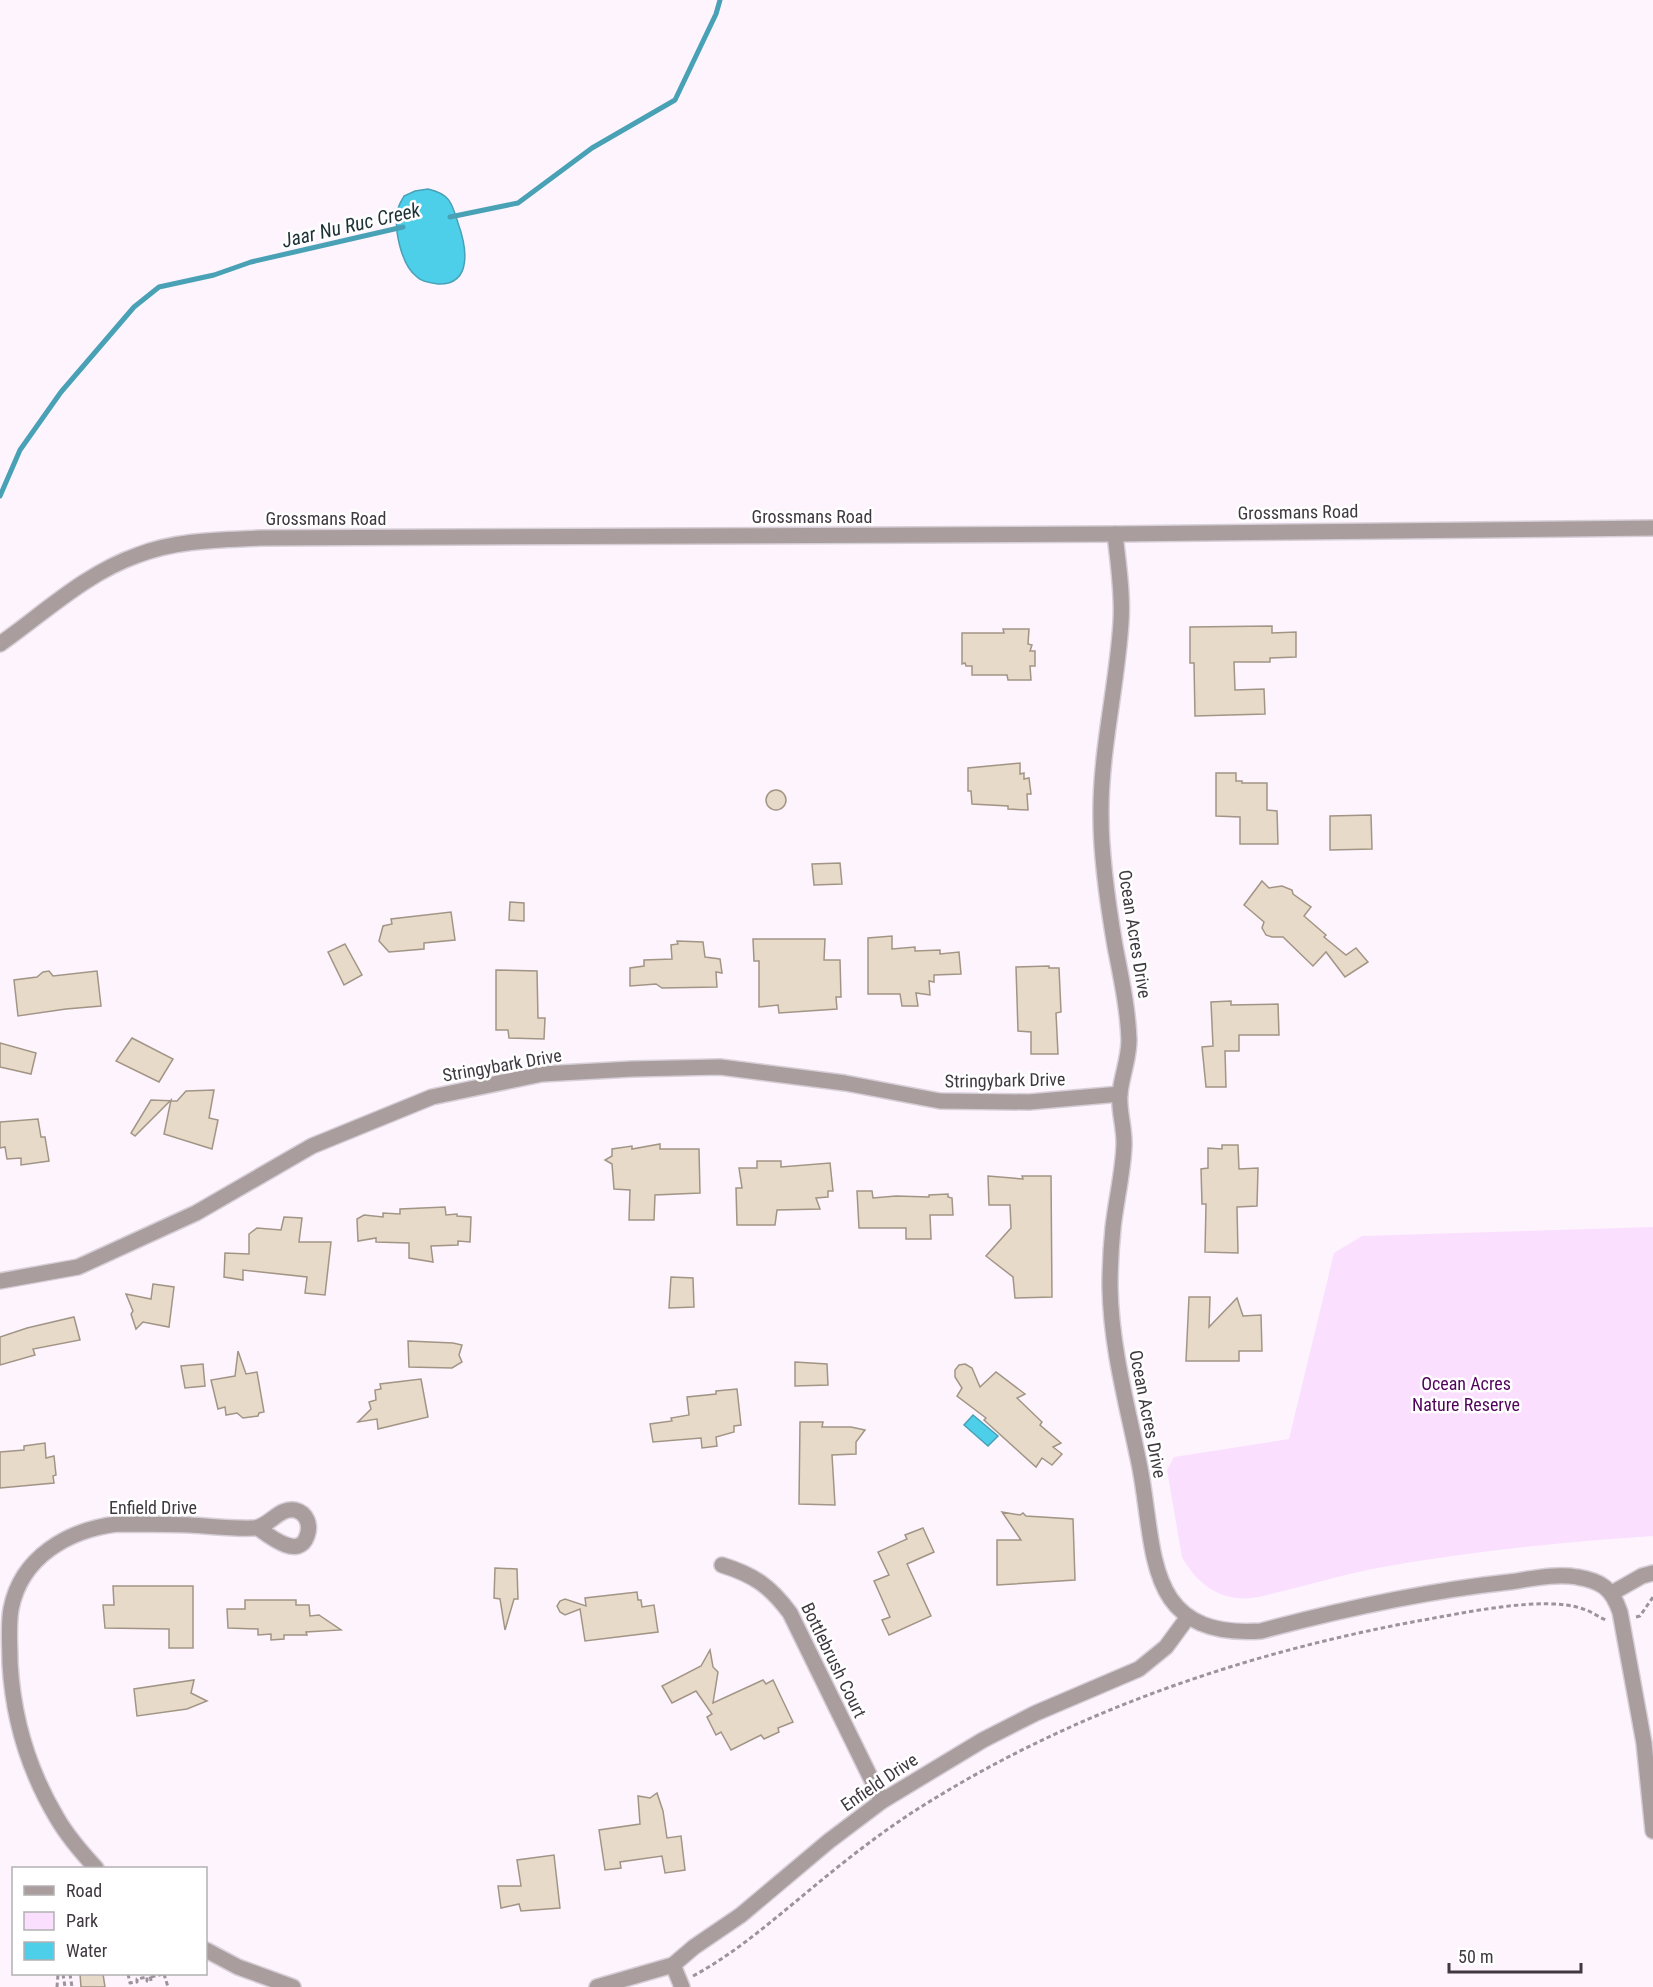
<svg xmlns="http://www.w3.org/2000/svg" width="1653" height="1987" font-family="'Roboto Condensed',sans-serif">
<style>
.green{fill:#fadffe}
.water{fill:#4dcee9;stroke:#49a1b6;stroke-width:1.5}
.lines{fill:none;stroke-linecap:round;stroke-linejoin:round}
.stream{stroke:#49a1b6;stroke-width:5}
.building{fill:#e8dac9;stroke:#a29585;stroke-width:1.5}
.minor-casing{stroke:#d7cfd8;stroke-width:18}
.path{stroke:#9c949c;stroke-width:3;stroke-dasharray:4.5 3;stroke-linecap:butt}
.minor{stroke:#a99e9d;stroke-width:15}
.labels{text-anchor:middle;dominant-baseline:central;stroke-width:5;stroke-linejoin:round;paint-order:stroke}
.street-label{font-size:18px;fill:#3f393f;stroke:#fff}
.park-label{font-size:18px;fill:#51035c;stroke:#fff}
.water-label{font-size:20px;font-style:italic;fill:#1c3237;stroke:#fff}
</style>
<rect width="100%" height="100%" fill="#fdf4fe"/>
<path class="green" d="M1653,1227V1536C1559,1542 1465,1552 1372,1569C1342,1575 1312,1584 1283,1591C1269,1594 1253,1600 1238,1598C1212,1596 1194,1578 1182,1557L1167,1470L1174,1457L1289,1439L1334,1253L1362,1236Z"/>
<g class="water">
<path d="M428,189C450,194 452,203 458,223C466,245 474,285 438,284C431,283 422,282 417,277C401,265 393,227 398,209C399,204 402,200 404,196L415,191Z"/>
<path d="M973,1415L998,1436L988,1446L964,1425Z"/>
</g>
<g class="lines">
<g class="stream">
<path d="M450,217L518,203L592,148L675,100L716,14L720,0"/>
<path d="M0,496L20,450L61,392L134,307L159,287L214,275L251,262L403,227"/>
</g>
</g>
<g class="building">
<path d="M1272,626V633L1296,632V657L1270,658V662H1234L1235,690L1264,689L1265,714L1195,716L1194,663H1190V627Z"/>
<path d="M1003,629H1029L1028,644L1032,645L1030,651H1035V666H1030L1031,680H1008L1007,675H972V666H966L965,663L962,664V633H1004Z"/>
<path d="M1020,763V774L1024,773V779L1029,778L1031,794H1027L1028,810L1008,809V806L972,804L971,791H968V768Z"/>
<path d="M1216,773H1236V781H1242V783H1267V810L1277,811L1278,844H1240V817L1216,816Z"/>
<circle cx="776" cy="800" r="10"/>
<path d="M1371,815L1372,849L1330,850V816Z"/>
<path d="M840,863L842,884L814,885L812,864Z"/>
<path d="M1262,881L1269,888L1282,886L1292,890L1293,894L1311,907L1304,916L1326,935L1324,937L1346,955L1356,948L1368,962L1345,977L1326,952L1313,966L1283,937H1272L1266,935L1262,928L1264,922L1244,905Z"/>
<path d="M510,902L524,903V921L509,920Z"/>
<path d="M451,912L455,940L424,943V949L389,952L379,941L383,926L392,924L391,919Z"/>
<path d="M892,936V949L915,947V951L940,950V954L959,952L961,974L934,975V982L929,981L930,995L916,993L918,1006H902L900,994H868V938Z"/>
<path d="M753,939H825L824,960H840L841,997H836L837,1009L779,1013L778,1005L759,1007V961H754Z"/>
<path d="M677,941L703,942L705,957L720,959L722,973L716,972L717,987L662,988L656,984L630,986V968L644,966V960L672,959L671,945L678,944Z"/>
<path d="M345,944L362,975L344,985L328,952Z"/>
<path d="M1049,966V968H1059L1061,1012L1056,1013L1058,1054H1031V1032L1018,1031L1016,967Z"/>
<path d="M496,970L537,971L538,1018H545L544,1039L509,1038L508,1030H496Z"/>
<path d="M49,971L53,976L97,971L101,1006L66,1009L18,1016L14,980L37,977L43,972Z"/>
<path d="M1231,1001V1005L1278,1004L1279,1035H1239V1051H1225L1226,1087H1206L1202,1047L1213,1046L1211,1002Z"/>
<path d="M132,1038L173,1059L159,1082L116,1061Z"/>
<path d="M0,1043L36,1053L31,1074L0,1067Z"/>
<path d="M214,1090L209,1118L218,1120L212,1149L164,1134L171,1100L135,1136L131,1133L151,1100L177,1101L186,1091Z"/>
<path d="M38,1119L41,1137H45L49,1161L21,1165V1158L7,1159L5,1147L0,1148V1122Z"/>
<path d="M660,1144V1149H699L700,1193L655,1195L654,1220H629L630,1190L614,1189L612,1164L605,1160L612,1156V1149L632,1146V1149Z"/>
<path d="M1222,1145H1238L1239,1169L1258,1168L1257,1206L1237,1207L1238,1253L1205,1252L1206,1204H1202L1201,1169L1208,1168V1148L1222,1149Z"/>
<path d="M757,1161H781V1167L830,1163L833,1191H828V1197L816,1198L820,1209L777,1210L775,1225H737L736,1188H742L739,1168H757Z"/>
<path d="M988,1176L1023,1179L1022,1176H1051L1052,1297L1015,1298L1013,1277L986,1256L1011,1228L1010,1205H989Z"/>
<path d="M857,1191H872L873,1198L896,1196L929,1197V1195L948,1194V1197L952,1198L953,1215H930L931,1239H906V1228H859Z"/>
<path d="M445,1207L446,1215L457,1214V1216L471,1217L470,1242L458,1241V1245L431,1246L433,1262L409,1258V1243L376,1242V1238L358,1241L357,1219L364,1215L383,1217V1213L400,1214V1209Z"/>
<path d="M284,1217L302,1218L299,1242H331L325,1295L305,1293L307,1277L243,1270V1280L224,1277L225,1253L249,1254V1234L257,1228L281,1230Z"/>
<path d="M671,1277L693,1278L694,1307L669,1308Z"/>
<path d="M153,1284L174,1287L169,1327L143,1322L136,1329L131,1314L133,1311L126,1294L151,1299Z"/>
<path d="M1189,1297H1210L1209,1327L1237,1298L1243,1316L1261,1315L1262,1351H1239V1361H1186Z"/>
<path d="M74,1317L80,1340L33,1349L35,1355L0,1365V1337L27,1328Z"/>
<path d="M408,1341L453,1343L462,1345L459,1355L462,1362L452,1368L409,1367Z"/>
<path d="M238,1351L246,1374L257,1372L264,1412L259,1413L258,1416L243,1418L237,1413L226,1415L225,1407L218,1409L211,1380L235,1376Z"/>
<path d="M795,1362L827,1364L828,1385L795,1386Z"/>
<path d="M203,1364L205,1386L185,1388L181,1366Z"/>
<path d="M965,1364L972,1368L980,1387L996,1372L1025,1394L1017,1398L1042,1422L1040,1425L1061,1443L1053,1447L1062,1454L1052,1465L1042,1458L1036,1467L984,1420L986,1418L957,1396L962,1388L955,1377V1370L959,1365Z"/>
<path d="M421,1379L428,1417L378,1429L377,1419L358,1422L371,1409L369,1402L376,1400L375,1390L381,1389L380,1384Z"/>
<path d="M737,1389L741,1425L734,1426V1432L716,1437L717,1446L702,1448L701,1438L653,1442L650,1424L672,1421L671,1418L689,1415L687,1397L716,1394V1391Z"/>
<path d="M800,1422H823L822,1427H851L865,1430L856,1442V1454L832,1455L835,1505L799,1504Z"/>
<path d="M45,1443L46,1458L54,1456L56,1475L53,1476L54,1483L0,1488V1452L24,1450V1446Z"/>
<path d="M1002,1512L1020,1515L1023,1513L1026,1516L1073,1519L1075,1580L997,1585V1540H1021Z"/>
<path d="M923,1528L934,1552L907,1564L931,1616L889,1635L882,1620L890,1617L874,1581L889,1575L878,1552L907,1539L905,1535Z"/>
<path d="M495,1568L517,1569L518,1599H514L505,1630L500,1599L494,1598Z"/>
<path d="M113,1586H193V1648H169V1629L105,1628L103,1605H114Z"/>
<path d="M637,1592L638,1600H641L642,1607L654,1605L658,1632L585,1641L580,1609L565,1615L560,1612L557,1606L560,1601L565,1599L586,1606L585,1598Z"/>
<path d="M245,1600H296V1605H309L310,1616L319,1615L341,1630L306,1632L307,1635H284V1639L271,1640V1634L258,1635V1629L228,1628L227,1609H245Z"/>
<path d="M710,1650L713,1667L718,1672L713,1703L763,1680L766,1684L773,1680L793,1722L778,1728L779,1732L764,1739L761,1735L731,1750L721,1732L716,1735L707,1717L712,1714L696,1691L672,1703L662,1686L701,1666Z"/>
<path d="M194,1680L191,1693L207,1701L187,1709L137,1716L134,1689Z"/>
<path d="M657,1793L663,1811L667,1838L681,1836L685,1870L665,1873L662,1856L620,1862L621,1868L605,1870L599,1830L640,1824L638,1796L650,1798Z"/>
<path d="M554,1855L560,1908L521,1911L519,1904L501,1908L498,1886H521L517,1860Z"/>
<path d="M80,1974H103L105,1987H81Z"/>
</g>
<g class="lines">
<defs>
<g id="minor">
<path d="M1115,534C1118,563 1123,593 1121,622C1117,688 1100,751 1101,817C1101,859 1108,905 1115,946C1121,977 1128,1009 1129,1040C1129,1059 1122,1074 1120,1093C1118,1110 1125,1128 1124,1146C1123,1173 1116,1200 1113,1228C1111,1247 1110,1267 1110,1287C1111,1349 1128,1408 1140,1468C1156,1552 1144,1639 1261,1631C1343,1609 1425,1591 1509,1582C1530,1579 1556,1573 1577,1577C1601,1581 1612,1588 1620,1612L1644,1743L1653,1831"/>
<path d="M0,644C44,613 86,573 138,555C176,540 219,540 260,538L1115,534L1653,528"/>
<path d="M0,1281L78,1267L196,1213L312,1146L432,1097L542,1074L632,1069L720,1067L845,1083L940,1101L1029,1102L1120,1094"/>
<path d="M722,1565C754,1575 770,1586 790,1613L882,1801"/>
<path d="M1612,1593L1642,1576L1653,1573"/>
<path d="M96,1868C82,1853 68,1837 57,1818C29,1771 13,1719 10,1663C10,1645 8,1627 11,1609C21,1557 68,1530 117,1524C141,1524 166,1524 190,1525C211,1526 233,1529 254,1528C269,1527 279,1507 295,1510C307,1513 311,1525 307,1536C299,1560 269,1536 258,1528"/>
<path d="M206,1950L238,1967L293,1987"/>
<path d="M673,1965L682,1987"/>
<path d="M597,1987L673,1965L694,1947L741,1915L829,1841L882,1801L983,1740L1036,1713L1139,1669L1166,1647L1188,1617"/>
</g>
</defs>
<use href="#minor" class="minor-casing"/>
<g class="path">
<path d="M1636,1617L1640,1616L1653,1597"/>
<path d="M63,1974L65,1987"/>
<path d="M70,1974L72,1987"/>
<path d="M128,1974L130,1983L137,1982V1979L147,1977V1981H151L150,1974"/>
<path d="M164,1974L168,1987"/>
<path d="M693,1976C732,1955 766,1926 800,1898C836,1868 873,1838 913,1812C1067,1713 1243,1653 1423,1620C1464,1613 1545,1595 1583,1609C1591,1611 1598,1617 1606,1620"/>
<path d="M151,1977L163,1974"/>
<path d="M57,1987L58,1974"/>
</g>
<use href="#minor" class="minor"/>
</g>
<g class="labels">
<g class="street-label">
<text transform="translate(1298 512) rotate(-1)">Grossmans Road</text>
<text x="812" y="516">Grossmans Road</text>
<text x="326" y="518">Grossmans Road</text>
<text transform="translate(1135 934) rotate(81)">Ocean Acres Drive</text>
<text transform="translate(502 1065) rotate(-10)">Stringybark Drive</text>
<text transform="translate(1005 1080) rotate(-1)">Stringybark Drive</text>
<text transform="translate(1148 1414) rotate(79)">Ocean Acres Drive</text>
<text x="153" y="1507">Enfield Drive</text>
<text transform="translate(834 1660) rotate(64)">Bottlebrush Court</text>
<text transform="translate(879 1782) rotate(-34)">Enfield Drive</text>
</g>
<g class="park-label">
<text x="1466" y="1383">Ocean Acres<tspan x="1466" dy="21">Nature Reserve</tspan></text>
</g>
<g class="water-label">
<text transform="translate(351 225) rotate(-13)">Jaar Nu Ruc Creek</text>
</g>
</g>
<rect x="12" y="1867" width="195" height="108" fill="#ffffff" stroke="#b2b0b2" stroke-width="1.5"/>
<rect x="24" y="1886" width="30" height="9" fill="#a99e9d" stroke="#b2b0b2" stroke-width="1.5"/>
<text x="66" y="1897" font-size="18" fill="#3f393f">Road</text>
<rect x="24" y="1912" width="30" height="18" fill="#fadffe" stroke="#b2b0b2" stroke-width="1.5"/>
<text x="66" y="1927" font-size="18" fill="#3f393f">Park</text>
<rect x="24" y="1942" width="30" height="18" fill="#4dcee9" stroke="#b2b0b2" stroke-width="1.5"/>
<text x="66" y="1957" font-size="18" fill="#3f393f">Water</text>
<path d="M1449 1963v9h132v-9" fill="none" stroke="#3f393f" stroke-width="3"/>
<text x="1458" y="1963" font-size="18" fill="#3f393f" stroke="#ffffff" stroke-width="4.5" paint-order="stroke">50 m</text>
</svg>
